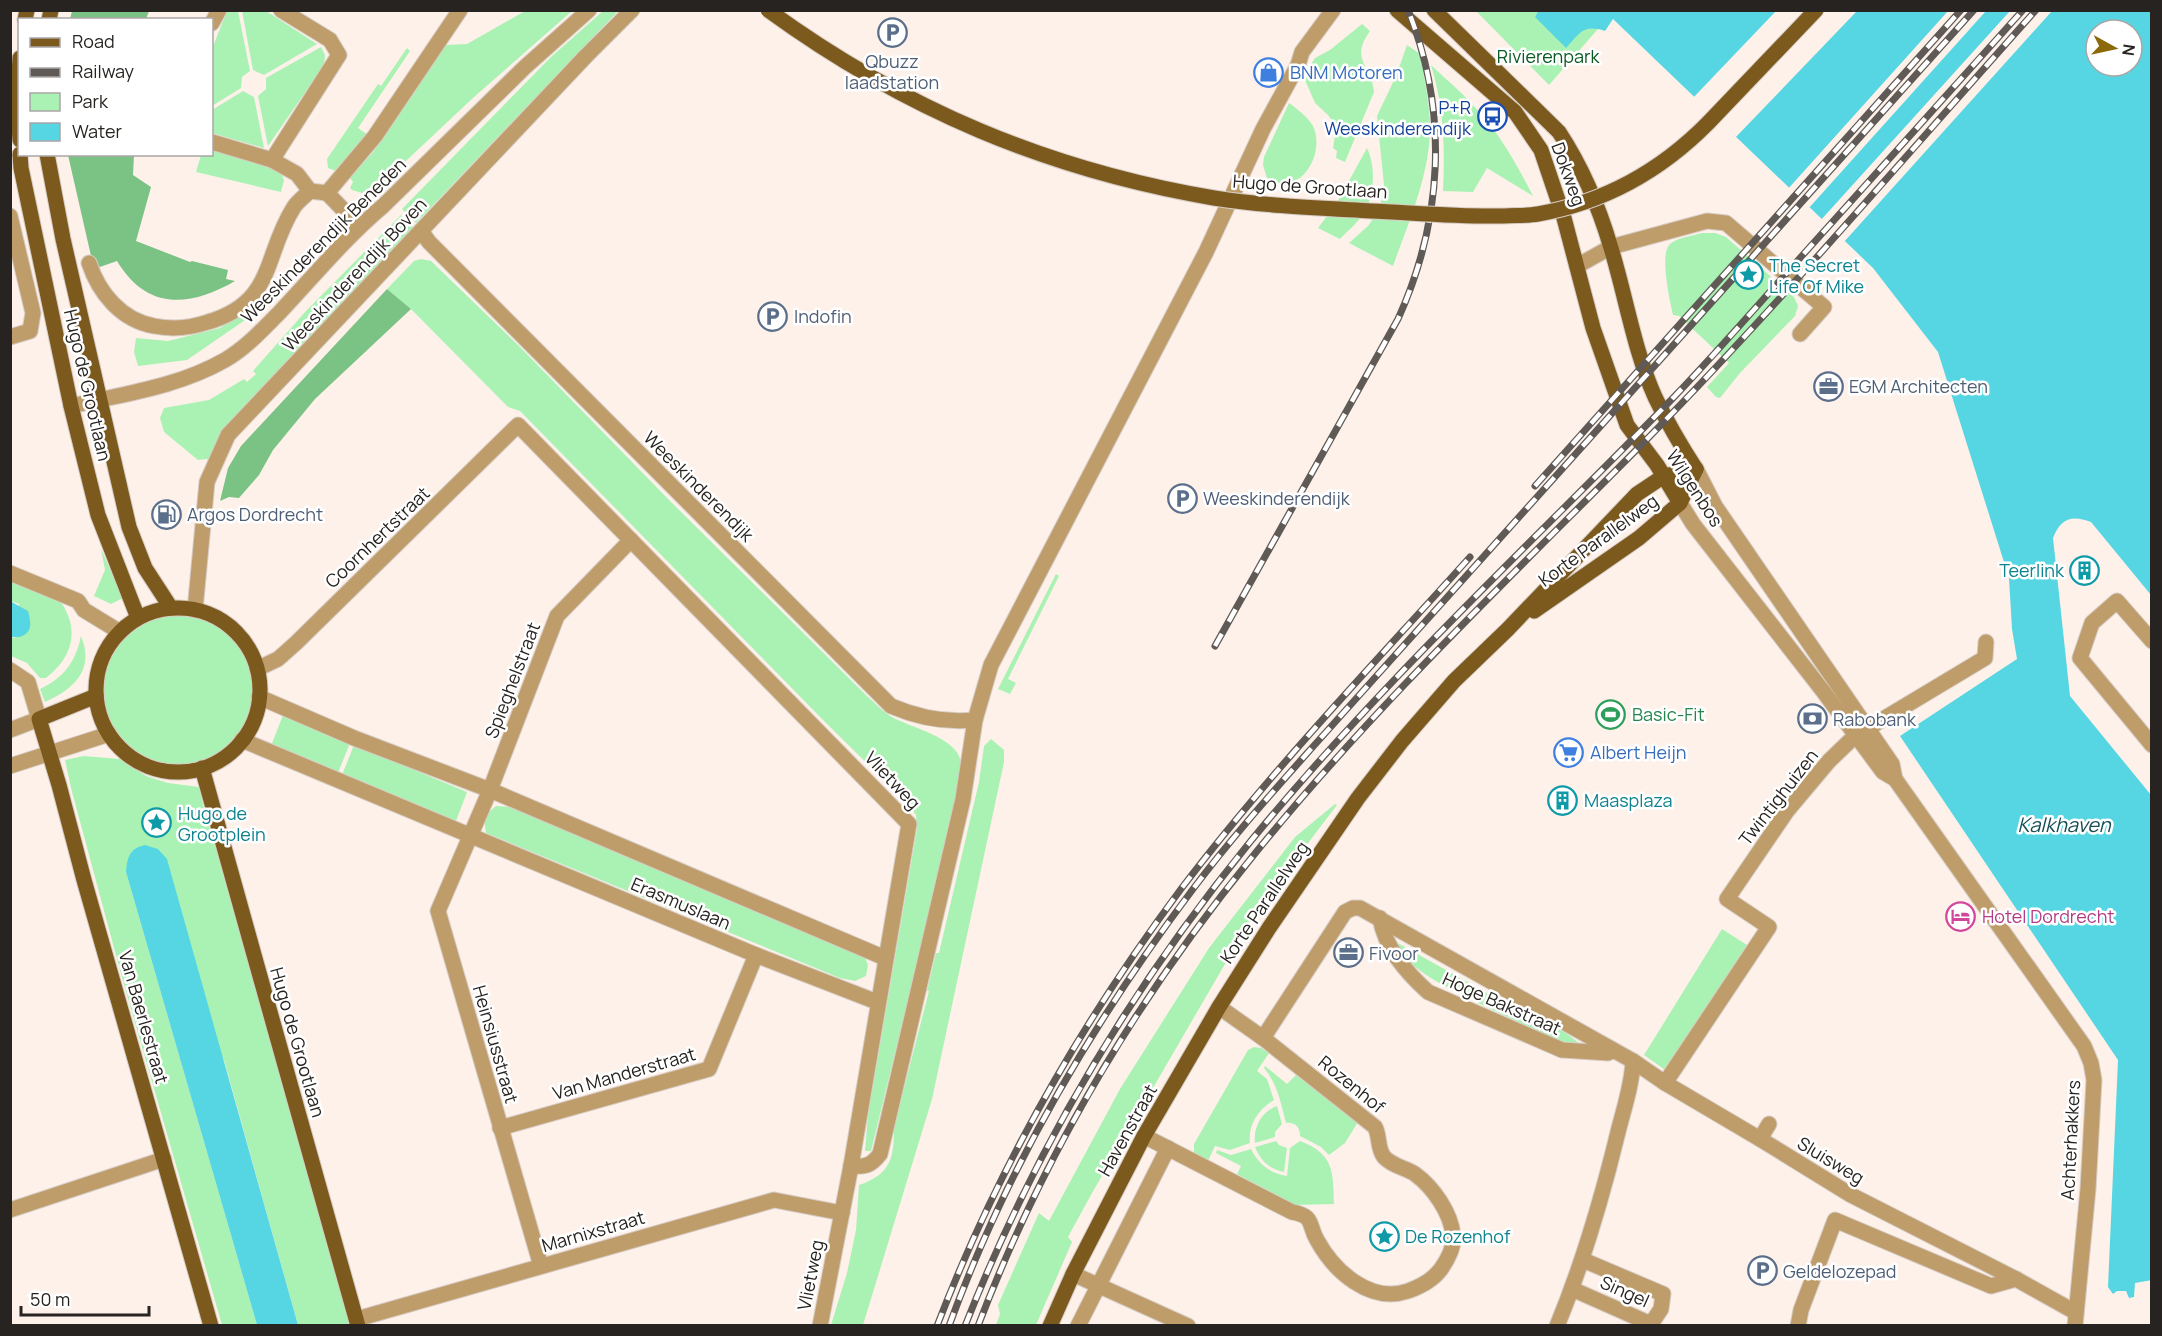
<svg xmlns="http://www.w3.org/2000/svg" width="2162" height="1336" font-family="Manrope,sans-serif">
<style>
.green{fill:#aaf2b3}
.forest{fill:#7bc285}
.water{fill:#55d6e2;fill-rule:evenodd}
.pier{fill:#fdf1ea}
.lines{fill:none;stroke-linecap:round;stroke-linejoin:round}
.minor-casing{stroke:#d6ccc6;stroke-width:17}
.major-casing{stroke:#d6ccc6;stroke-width:17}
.minor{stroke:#be9d6a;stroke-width:15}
.major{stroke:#7c591d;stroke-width:15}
.rail-casing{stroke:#605a56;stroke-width:7}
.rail{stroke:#fff;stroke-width:4.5;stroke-dasharray:14;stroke-linecap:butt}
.major-bridge-casing{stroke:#d6ccc6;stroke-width:17;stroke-linecap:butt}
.major-bridge{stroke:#7c591d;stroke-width:15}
.labels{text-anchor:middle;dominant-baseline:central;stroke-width:5;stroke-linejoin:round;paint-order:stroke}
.park-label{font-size:18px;fill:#085a22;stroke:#fff}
.service-label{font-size:18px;fill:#4e5e75;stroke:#fff;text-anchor:start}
.shop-label{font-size:18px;fill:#366cbe;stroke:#fff;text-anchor:start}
.transit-label{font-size:18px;fill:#164399;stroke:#fff;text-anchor:end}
.street-label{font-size:18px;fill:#272320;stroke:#fff}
.culture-label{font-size:18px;fill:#0d838f;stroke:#fff;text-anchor:start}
.leisure-label{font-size:18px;fill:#27864d;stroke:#fff;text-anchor:start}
.hotel-label{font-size:18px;fill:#b23c85;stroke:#fff;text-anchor:start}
.water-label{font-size:20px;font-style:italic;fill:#174f54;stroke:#fff}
</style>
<rect width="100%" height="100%" fill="#fdf1ea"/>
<g class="green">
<path d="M604,10L618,11L416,223L402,209L551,57Z"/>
<path d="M227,11H238L250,71L242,77L241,88L212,106V49Z"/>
<path d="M242,11H266L317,44L264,75L253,70Z"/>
<path d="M525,11H572L474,97L374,191L371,187L362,193L352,190L350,188L353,182L350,178L373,152L446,45L467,44Z"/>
<path d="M1476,11H1539L1535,17L1584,29L1593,27L1598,29L1549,85Z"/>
<path d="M1362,24L1370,31C1349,60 1372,65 1374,92L1345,162L1336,158L1337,151L1333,148L1335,135L1334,123L1328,115L1315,103L1305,80L1307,70L1315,58L1330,50Z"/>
<path d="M1407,45L1420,54C1425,82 1433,117 1429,146C1424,188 1407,227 1393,266L1349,243L1368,226L1380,209L1384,185L1377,116L1396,76Z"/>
<path d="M321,47L325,55L324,65L268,146L258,96L266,89V78Z"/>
<path d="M407,48L410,51L358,128L368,135L336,171L328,168L327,159L378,84L381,86Z"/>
<path d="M1431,65C1448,81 1466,96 1481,114C1503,139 1518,167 1533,196L1487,168L1473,192L1443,191C1445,148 1444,107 1431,65Z"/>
<path d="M243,91L254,97L264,148L212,133V110Z"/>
<path d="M1289,103C1297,109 1308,117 1313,126C1326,154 1300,199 1267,178L1263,165L1264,157Z"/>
<path d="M1367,148C1376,167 1375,196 1363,214C1358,223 1347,231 1340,239L1318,228L1337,203Z"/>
<path d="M212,150L280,170L284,180L281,192L196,172L201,155L212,154Z"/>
<path d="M401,215L413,227L237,414L224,433L210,460L206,459L198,460L164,432L160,418L164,408L209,400L244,379L247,382L256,374L253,371L306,311Z"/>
<path d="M1702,233H1715L1726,237L1794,297L1798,306L1795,316L1740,373L1720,398L1716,397L1707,387L1729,363L1679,316L1673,315C1670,301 1659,253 1670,244C1678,237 1693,236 1702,233Z"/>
<path d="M421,259L431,261L519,346L671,502L867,696C875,703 883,712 892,717C911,728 957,737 961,762C963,773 958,789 957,800L871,1151H865L868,1115L917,829L916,815L907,803L823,720L520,411L508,407L411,309L387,289L414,261Z"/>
<path d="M260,299L251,316L187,360L138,366L134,352L136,338L168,341L220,328Z"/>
<path d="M101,549L123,598L111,604L94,596L105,570Z"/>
<path d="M1056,574L1059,576L1008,679L1016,683L1010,694L998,689Z"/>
<path d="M10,580C21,584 52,594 59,600C64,605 68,615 70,621C76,645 64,664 46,678H40L27,663L11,656V637L15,638L19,604L11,601Z"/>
<circle cx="179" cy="690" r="75"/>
<path d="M81,636C95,670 74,689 45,702L40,689C64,678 76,661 81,636Z"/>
<path d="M283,715L350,743L338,773L271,746Z"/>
<path d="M991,739L1004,750V762L932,1099L863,1325H831L847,1273L856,1230L859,1185C891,1174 894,1158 894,1127L929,991H927L936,953H939L979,782L984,746Z"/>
<path d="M354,745L467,792L456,821L342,775Z"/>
<path d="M84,756L120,759L146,776L168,783L199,787L206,817L231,897L354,1325H298L224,1060L126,872L257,1325H222L121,974L71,788L65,760Z"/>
<path d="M1335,804L1337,805L1254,914L1092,1193L1068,1237L1072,1242L1036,1325H996L1000,1314L998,1305L1039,1213L1049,1221L1120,1089L1209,948L1295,837Z"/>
<path d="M496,806L512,807L864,955L868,965L866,976L855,981L840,978L486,833L484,820L489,812Z"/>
<path d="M1722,929L1747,945L1668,1072L1644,1055Z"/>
<path d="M1396,942L1478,988L1472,1000C1442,985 1415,972 1394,946Z"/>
<path d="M1485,992L1536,1021L1539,1019L1566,1033L1584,1047L1558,1041L1478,1003Z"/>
<path d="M1254,1047L1261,1048L1269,1053L1257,1071L1267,1079L1274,1100C1258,1110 1248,1124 1250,1143L1230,1150L1215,1146L1207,1163L1194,1153V1144L1248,1050Z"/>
<path d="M1265,1066L1287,1084L1296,1075L1358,1122L1345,1143L1329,1155L1321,1147L1300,1136C1300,1127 1295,1122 1286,1123C1281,1103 1277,1083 1264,1068Z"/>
<path d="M1277,1106L1282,1124L1275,1132V1137L1255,1143C1253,1127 1262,1111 1277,1106Z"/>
<path d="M1276,1141L1279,1145L1287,1148L1284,1172C1269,1169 1261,1161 1255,1147Z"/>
<path d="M1300,1141C1334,1154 1333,1171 1334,1204L1294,1205L1237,1174L1241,1166L1216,1153L1217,1150L1231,1155L1251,1149C1259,1164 1269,1173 1287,1176L1290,1148Z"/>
</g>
<g class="forest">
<path d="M72,11V10L149,11L146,19H70Z"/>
<path d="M68,155H134L133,175L151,187L136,241L190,262L192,261L228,270L226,279L235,281C190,307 147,311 117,261L94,269Z"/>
<path d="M387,289L411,309L315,399L273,450L259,475L239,498L229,497L220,501L228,468L241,446Z"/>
</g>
<g class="water">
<path d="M1539,10L2151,11V595L2091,522C2072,515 2061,518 2053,538L2070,696L2151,795L2152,1280L2135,1283L2134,1297L2129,1298L2126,1291H2117L2113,1294L2108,1287L2118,1060L1900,736L2017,659L2012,629L2009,578L1938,352L1873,268L1613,19L1605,31C1583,24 1580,33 1566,48L1535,17ZM2096,30H2132V66H2096Z"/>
<path d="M10,601L28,611C31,623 33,632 20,637H11Z"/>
<path d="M145,845L158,849L167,859L298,1325H257L126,872C127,857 130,848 145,845Z"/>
</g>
<g class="pier">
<path d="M1776,11H1857L1734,139L1692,99Z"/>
<path d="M1948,11H1986L1808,209L1787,190Z"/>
<path d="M2010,11H2052L1843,243L1820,221Z"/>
</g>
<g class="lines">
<defs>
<g id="minor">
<path d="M212,23L219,10"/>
<path d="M212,142L272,160L297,174L310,191L327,193L375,136L460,10"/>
<path d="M272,160L339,55L330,40L281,10"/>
<path d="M327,193L359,226"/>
<path d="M10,216L33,313L30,331L10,337"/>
<path d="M421,231L429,242L891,706C919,718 945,723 975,720"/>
<path d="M89,263C99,293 121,320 154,326C173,330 190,328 208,322C276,302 263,255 294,207C298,201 305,196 310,191"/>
<path d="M1577,266L1611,247L1707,221L1726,223L1824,307L1800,334"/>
<path d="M71,406C123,394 178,387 225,360C246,348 263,329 280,312C314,276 345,238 383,206L525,67L589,10"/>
<path d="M1696,469L1715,506L1892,764L1895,779"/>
<path d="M1680,503L1693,524L1823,691L1883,772L1895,779L2084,1046L2091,1063L2094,1080L2088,1189L2075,1326"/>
<path d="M10,573L78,601L84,610L120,632"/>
<path d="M195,610L207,482L228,435L586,56L632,10"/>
<path d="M2152,641L2117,601L2092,623L2080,658L2152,745"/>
<path d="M257,669L278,659L296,643L518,425L909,824L851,1166L820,1326"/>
<path d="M10,670L28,682L39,719L10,730"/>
<path d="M259,697L354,738L490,790L885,958"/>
<path d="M242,740L756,955L877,1002"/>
<path d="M10,766L109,734"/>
<path d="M1380,918C1385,948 1406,972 1428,992L1562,1050L1608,1053L1613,1050"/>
<path d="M1263,1038L1345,912L1353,908H1360L1633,1061L1665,1083L1760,1139L1851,1195L2016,1279L2075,1312"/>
<path d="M1665,1083L1769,927L1727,899L1787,811L1829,761L1855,736L1985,658L1986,642"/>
<path d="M500,1128L709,1069L756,955"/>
<path d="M1144,1136L1292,1212C1315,1216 1308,1225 1317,1240C1334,1271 1370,1304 1408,1291C1422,1286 1433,1280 1441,1269C1448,1259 1455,1247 1453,1235C1451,1213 1433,1187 1415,1174C1406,1168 1392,1166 1384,1157C1377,1148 1380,1136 1375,1127L1263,1038L1219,1007"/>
<path d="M1760,1139L1769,1124"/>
<path d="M851,1166C865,1167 871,1166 880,1154L963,799L975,720L991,665L1206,252L1263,129L1298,65L1302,52L1333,10"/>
<path d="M10,1210L164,1159"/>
<path d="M541,1266L438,911L490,790L557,616L631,540"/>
<path d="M1073,1274L1188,1326"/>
<path d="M1572,1289L1651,1324L1661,1309L1663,1294L1583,1260"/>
<path d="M357,1319L774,1200L842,1213"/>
<path d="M1078,1326L1168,1148"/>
<path d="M1557,1326C1583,1263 1602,1198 1618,1132C1624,1108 1632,1085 1633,1061"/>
<path d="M1798,1326L1801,1310L1835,1220L1991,1286L2016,1279"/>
</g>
<g id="major">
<path d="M1397,10L1515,112L1541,150L1564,218L1593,328L1627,425L1657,465L1680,503"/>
<path d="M1434,10L1559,132C1582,167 1599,207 1611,248C1626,297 1634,350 1655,397C1667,422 1681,446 1696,469"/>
<path d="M25,20L27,10"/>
<path d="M49,20L51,10"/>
<path d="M20,58L17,100L20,140"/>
<path d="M1709,122L1816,10"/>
<path d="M20,154L21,168L71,406L98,515L138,618"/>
<path d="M47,154L63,239L129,527L145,568L171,608"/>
<circle cx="178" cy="690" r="82"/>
<path d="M1534,611L1639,538L1680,503L1696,469"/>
<path d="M96,696L39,719L59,785L84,880L211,1326"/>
<path d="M202,768C254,954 305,1140 358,1326"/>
<path d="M1050,1326L1073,1274L1144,1136L1219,1007L1269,928L1358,798L1402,741L1454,681L1508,629L1637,494L1664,476L1696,469"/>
</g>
</defs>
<use href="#minor" class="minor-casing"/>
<use href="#major" class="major-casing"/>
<use href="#minor" class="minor"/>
<use href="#major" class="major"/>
<defs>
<g id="rail">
<path d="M1535,486L1961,10"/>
<path d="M1215,646L1398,319C1443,220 1449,112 1408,10"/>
<path d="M937,1326C997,1170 1081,1023 1181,889C1270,772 1372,666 1470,557"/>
<path d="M949,1326C1006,1170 1093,1022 1193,889C1229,841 1270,795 1310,750L1974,10"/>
<path d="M965,1326C1034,1151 1131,988 1250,842C1380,683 1531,544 1674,397C1717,352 1758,305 1800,258C1874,176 1948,93 2023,10"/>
<path d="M978,1326C1043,1156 1138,997 1253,856C1375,705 1516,572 1652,434C1785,298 1909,152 2036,10"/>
</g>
</defs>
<use href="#rail" class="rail-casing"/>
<use href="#rail" class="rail"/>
<defs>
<path id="major-bridge" d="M768,10C904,109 1048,170 1214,198C1266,206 1318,208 1371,211C1415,213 1459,217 1503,216C1514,215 1527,216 1538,214C1606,202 1661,171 1709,122"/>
</defs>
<use href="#major-bridge" class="major-bridge-casing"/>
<use href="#major-bridge" class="major-bridge"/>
</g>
<defs>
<symbol id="parking-ring" viewBox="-11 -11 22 22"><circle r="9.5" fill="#fff" stroke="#5c6f8a" stroke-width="1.5"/><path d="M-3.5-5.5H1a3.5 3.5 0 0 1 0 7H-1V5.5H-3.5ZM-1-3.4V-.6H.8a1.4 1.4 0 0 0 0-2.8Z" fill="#5c6f8a"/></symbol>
<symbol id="shop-ring" viewBox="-11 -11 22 22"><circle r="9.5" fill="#fff" stroke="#3f7fe0" stroke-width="1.5"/><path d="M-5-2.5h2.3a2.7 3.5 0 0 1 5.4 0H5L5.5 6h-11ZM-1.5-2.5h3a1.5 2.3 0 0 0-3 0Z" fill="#3f7fe0"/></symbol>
<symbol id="bus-ring" viewBox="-11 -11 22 22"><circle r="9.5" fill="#fff" stroke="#1a4fb4" stroke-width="1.5"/><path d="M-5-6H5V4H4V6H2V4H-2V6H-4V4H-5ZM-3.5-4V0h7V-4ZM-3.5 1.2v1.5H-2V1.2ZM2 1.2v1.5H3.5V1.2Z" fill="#1a4fb4"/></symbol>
<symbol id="sight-ring" viewBox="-11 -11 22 22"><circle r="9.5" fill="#fff" stroke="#0f9aa8" stroke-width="1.5"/><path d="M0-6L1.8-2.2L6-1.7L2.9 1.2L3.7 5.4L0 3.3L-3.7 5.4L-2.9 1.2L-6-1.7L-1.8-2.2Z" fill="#0f9aa8"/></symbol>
<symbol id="office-ring" viewBox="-11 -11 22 22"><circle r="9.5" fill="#fff" stroke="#5c6f8a" stroke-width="1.5"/><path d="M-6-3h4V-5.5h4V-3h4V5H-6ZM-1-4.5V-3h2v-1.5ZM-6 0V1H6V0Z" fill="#5c6f8a"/></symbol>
<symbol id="fuel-ring" viewBox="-11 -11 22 22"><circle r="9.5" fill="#fff" stroke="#5c6f8a" stroke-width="1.5"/><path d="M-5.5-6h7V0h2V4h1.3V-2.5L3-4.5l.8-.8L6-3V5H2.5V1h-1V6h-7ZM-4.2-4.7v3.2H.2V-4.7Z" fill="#5c6f8a"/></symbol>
<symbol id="building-ring" viewBox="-11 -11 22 22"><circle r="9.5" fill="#fff" stroke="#0f9aa8" stroke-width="1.5"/><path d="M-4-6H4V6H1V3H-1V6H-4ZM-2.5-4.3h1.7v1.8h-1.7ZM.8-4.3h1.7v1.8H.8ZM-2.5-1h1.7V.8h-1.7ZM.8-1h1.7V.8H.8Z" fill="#0f9aa8"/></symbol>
<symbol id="stadium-ring" viewBox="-11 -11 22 22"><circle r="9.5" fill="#fff" stroke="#2e9e5b" stroke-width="1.5"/><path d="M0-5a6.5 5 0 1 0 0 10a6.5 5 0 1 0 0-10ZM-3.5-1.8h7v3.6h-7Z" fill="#2e9e5b"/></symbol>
<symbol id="bank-ring" viewBox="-11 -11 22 22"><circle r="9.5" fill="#fff" stroke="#5c6f8a" stroke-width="1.5"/><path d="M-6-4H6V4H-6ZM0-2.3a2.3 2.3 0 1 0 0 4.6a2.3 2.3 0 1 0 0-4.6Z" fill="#5c6f8a"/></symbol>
<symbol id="supermarket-ring" viewBox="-11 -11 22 22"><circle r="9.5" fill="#fff" stroke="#3f7fe0" stroke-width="1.5"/><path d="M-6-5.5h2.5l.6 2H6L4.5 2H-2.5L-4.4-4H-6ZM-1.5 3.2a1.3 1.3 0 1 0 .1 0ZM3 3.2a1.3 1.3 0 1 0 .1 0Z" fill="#3f7fe0"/></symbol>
<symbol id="hotel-ring" viewBox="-11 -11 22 22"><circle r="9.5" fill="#fff" stroke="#d1479c" stroke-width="1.5"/><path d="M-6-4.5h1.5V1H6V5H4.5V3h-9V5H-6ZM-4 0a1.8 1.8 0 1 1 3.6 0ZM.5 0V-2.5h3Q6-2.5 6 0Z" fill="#d1479c"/></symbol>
</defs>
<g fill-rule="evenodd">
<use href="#parking-ring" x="876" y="16" width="33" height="33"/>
<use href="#shop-ring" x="1252" y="56" width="33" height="33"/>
<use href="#bus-ring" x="1476" y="100" width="33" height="33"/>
<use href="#sight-ring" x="1732" y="258" width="33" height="33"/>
<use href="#parking-ring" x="756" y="300" width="33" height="33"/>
<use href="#office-ring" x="1812" y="370" width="33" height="33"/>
<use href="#parking-ring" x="1166" y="482" width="33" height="33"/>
<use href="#fuel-ring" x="150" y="498" width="33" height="33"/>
<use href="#building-ring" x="2068" y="554" width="33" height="33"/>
<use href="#stadium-ring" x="1594" y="698" width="33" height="33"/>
<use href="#bank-ring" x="1796" y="702" width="33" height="33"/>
<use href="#supermarket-ring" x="1552" y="736" width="33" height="33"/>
<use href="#building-ring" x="1546" y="784" width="33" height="33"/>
<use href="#sight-ring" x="140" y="806" width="33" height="33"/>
<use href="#hotel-ring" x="1944" y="900" width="33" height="33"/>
<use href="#office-ring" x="1332" y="936" width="33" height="33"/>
<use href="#sight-ring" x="1368" y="1220" width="33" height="33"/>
<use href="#parking-ring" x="1746" y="1254" width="33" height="33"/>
</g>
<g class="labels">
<g class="park-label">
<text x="1548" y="56">Rivierenpark</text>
</g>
<g class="service-label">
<text x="892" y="61" text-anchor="middle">Qbuzz<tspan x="892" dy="21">laadstation</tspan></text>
<text x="794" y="316">Indofin</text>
<text x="1849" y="386">EGM Architecten</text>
<text x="1203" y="498">Weeskinderendijk</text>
<text x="187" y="514">Argos Dordrecht</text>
<text x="1833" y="719">Rabobank</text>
<text x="1369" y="953">Fivoor</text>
<text x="1783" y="1271">Geldelozepad</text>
</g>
<g class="shop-label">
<text x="1290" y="72">BNM Motoren</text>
<text x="1590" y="752">Albert Heijn</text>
</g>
<g class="transit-label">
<text x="1471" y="107">P+R<tspan x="1471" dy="21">Weeskinderendijk</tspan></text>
</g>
<g class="street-label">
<text transform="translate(1569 174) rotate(70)">Dokweg</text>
<text transform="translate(1310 186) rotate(4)">Hugo de Grootlaan</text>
<text transform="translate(323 240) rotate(-45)">Weeskinderendijk Beneden</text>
<text transform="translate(354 274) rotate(-47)">Weeskinderendijk Boven</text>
<text transform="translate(88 385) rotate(77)">Hugo de Grootlaan</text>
<text transform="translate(699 486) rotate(45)">Weeskinderendijk</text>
<text transform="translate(1695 488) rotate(57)">Wilgenbos</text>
<text transform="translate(377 537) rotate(-44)">Coornhertstraat</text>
<text transform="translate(1598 540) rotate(-36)">Korte Parallelweg</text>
<text transform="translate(512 680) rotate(-69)">Spieghelstraat</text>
<text transform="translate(893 780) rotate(47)">Vlietweg</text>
<text transform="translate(1778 797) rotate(-52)">Twintighuizen</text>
<text transform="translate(1264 902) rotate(-56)">Korte Parallelweg</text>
<text transform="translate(681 903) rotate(23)">Erasmuslaan</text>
<text transform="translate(1502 1003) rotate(24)">Hoge Bakstraat</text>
<text transform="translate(144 1017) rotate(74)">Van Baerlestraat</text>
<text transform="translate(298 1042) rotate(74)">Hugo de Grootlaan</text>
<text transform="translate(496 1044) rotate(74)">Heinsiusstraat</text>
<text transform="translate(624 1073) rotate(-16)">Van Manderstraat</text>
<text transform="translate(1352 1084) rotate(39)">Rozenhof</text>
<text transform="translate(1127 1130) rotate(-61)">Havenstraat</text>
<text transform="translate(2070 1140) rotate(-87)">Achterhakkers</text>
<text transform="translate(1831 1160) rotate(31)">Sluisweg</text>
<text transform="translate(593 1231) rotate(-16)">Marnixstraat</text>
<text transform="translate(810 1275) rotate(-79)">Vlietweg</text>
<text transform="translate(1625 1291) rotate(24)">Singel</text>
</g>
<g class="culture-label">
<text x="1769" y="265">The Secret<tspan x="1769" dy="21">Life Of Mike</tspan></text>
<text x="2064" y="570" text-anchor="end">Teerlink</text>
<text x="1584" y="800">Maasplaza</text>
<text x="178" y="813">Hugo de<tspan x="178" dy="21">Grootplein</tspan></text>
<text x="1405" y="1236">De Rozenhof</text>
</g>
<g class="leisure-label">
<text x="1632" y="714">Basic-Fit</text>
</g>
<g class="hotel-label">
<text x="1982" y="916">Hotel Dordrecht</text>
</g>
<g class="water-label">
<text x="2064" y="824">Kalkhaven</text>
</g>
</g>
<rect width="2162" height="1336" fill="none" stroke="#272320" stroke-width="24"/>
<rect x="18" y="18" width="195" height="138" fill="#ffffff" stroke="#a9a7a6" stroke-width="1.5"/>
<rect x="30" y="38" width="30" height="9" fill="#7c591d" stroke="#a9a7a6" stroke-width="1.5"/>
<text x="72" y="48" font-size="18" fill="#272320">Road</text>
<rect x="30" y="68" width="30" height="9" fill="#605a56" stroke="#a9a7a6" stroke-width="1.5"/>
<text x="72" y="78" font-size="18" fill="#272320">Railway</text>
<rect x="30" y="93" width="30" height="18" fill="#aaf2b3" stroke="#a9a7a6" stroke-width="1.5"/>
<text x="72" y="108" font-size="18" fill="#272320">Park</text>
<rect x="30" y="123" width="30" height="18" fill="#55d6e2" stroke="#a9a7a6" stroke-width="1.5"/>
<text x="72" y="138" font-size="18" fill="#272320">Water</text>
<g transform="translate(2114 48) rotate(98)"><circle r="28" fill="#ffffff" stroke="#a9a7a6" stroke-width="1.5"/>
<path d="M0-4.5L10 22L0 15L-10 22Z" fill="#8c690a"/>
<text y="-9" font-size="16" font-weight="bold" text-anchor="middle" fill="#272320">N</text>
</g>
<path d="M21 1306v9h128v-9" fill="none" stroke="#272320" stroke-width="3"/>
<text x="30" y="1306" font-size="18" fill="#272320" stroke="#ffffff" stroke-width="4.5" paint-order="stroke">50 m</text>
</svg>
